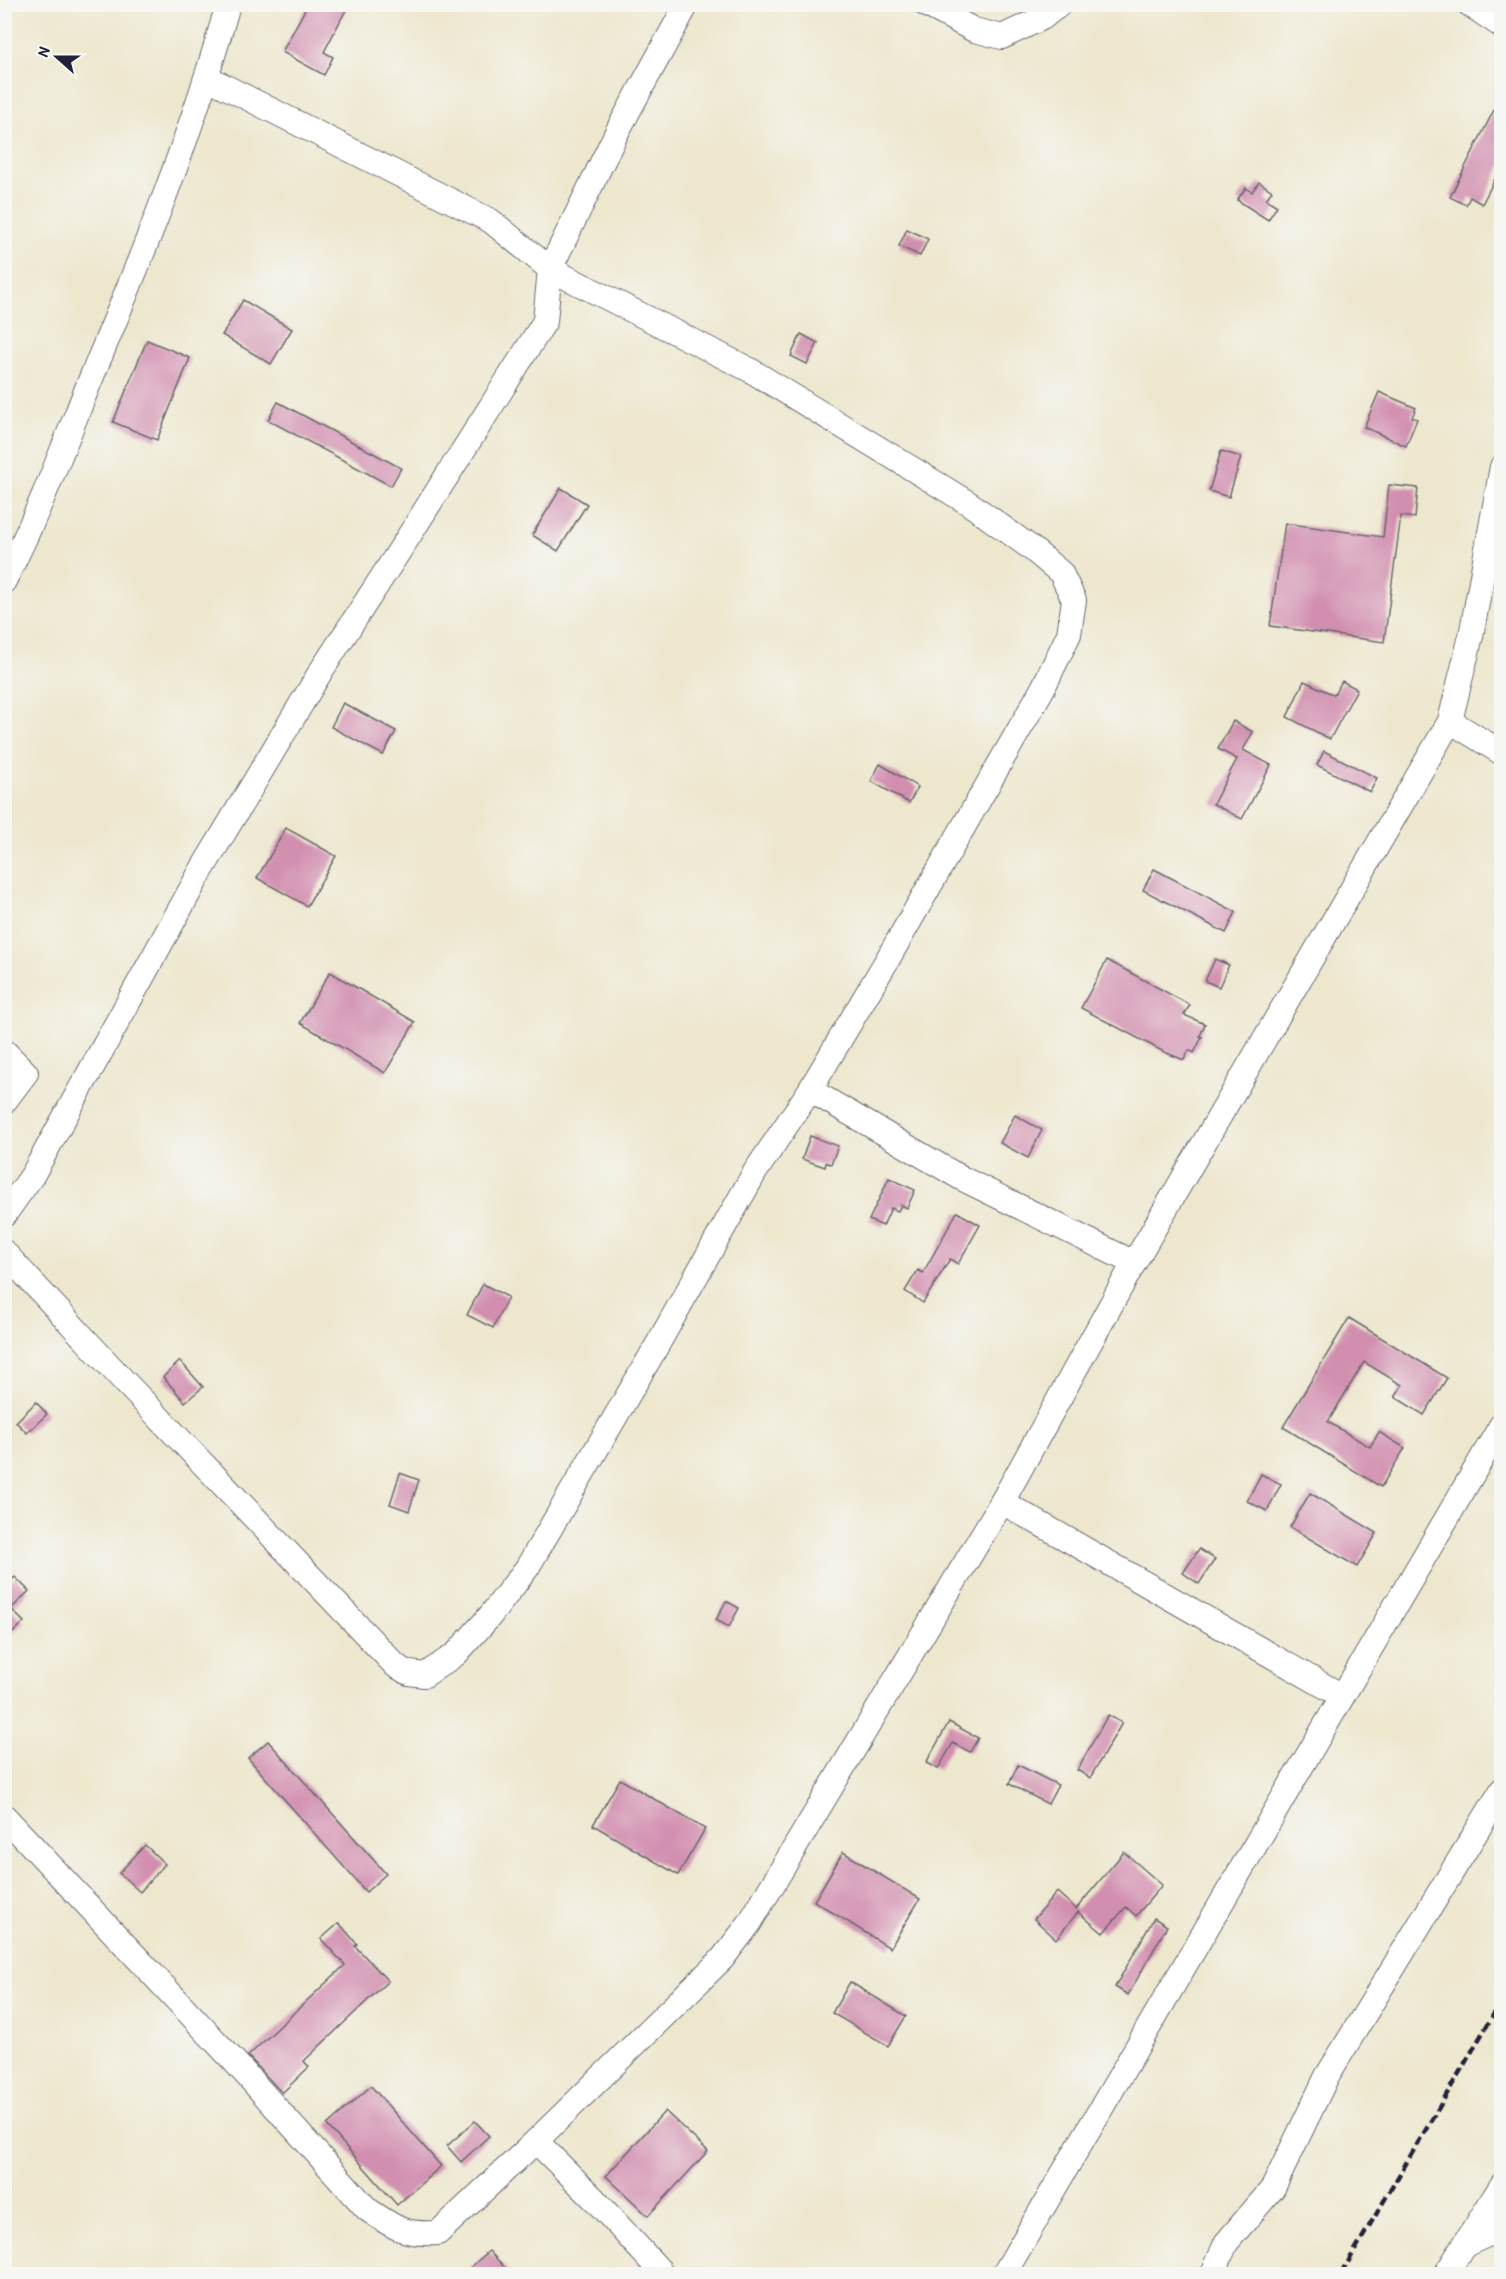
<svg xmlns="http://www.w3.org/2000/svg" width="1506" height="2279" font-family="'Patrick Hand',sans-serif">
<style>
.building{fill:#d18eaf}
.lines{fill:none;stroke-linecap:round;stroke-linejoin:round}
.minor-casing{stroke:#69676e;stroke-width:26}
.minor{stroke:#fff;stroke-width:24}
.rail{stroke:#22223b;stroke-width:4.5;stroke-dasharray:9 4.5;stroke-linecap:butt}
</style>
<rect width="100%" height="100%" fill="#f6f6f2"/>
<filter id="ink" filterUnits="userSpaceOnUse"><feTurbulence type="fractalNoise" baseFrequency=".0167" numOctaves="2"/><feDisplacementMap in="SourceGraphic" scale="12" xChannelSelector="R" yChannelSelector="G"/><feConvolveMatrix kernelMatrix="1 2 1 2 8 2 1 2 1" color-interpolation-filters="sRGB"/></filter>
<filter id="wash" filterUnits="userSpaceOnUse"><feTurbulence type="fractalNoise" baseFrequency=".008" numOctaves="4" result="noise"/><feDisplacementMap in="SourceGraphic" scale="24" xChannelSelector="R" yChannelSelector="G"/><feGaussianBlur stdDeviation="1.35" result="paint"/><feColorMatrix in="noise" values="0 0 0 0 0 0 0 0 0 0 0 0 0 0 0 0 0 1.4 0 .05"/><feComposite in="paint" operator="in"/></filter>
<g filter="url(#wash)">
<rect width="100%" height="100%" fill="#ede7ce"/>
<g id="blocks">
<g class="building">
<path d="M308,4H349L324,52L333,57L324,75L282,52Z"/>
<path d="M1502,94V165L1482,204L1470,197L1466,205L1450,197Z"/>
<path d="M1259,182L1272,191L1266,199L1277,206L1268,220L1237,200L1246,188L1252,192Z"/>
<path d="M907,229L928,239L920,256L899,246Z"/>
<path d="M243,300L292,329L271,364L222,335Z"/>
<path d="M801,334L818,343L807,364L791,356Z"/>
<path d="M147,340L190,358L157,440L113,422Z"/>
<path d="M1379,392L1416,408L1412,417L1417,419L1406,446L1364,427Z"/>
<path d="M278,402L401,468L391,486L268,420Z"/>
<path d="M1221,451L1241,457L1229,497L1209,491Z"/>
<path d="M1389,485L1418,488L1415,518L1401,516L1384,642L1270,626L1285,523L1383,537Z"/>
<path d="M561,488L587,504L558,551L532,535Z"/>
<path d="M1304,681L1334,695L1342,681L1357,689L1330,739L1287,717Z"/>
<path d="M343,703L396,731L383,755L331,727Z"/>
<path d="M1233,721L1253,732L1243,750L1271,765L1242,819L1213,804L1237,759L1218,749Z"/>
<path d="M1324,751L1377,778L1370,792L1317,765Z"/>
<path d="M880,764L918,787L909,803L871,781Z"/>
<path d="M286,828L336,856L307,906L257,878Z"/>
<path d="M1154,869L1236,912L1226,933L1143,890Z"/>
<path d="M1215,959L1229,965L1219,987L1205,981Z"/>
<path d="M1107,960L1190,1005L1184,1015L1205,1024L1200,1036L1202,1037L1194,1053L1189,1050L1184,1060L1164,1052L1081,1008Z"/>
<path d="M330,972L415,1022L385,1073L300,1023Z"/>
<path d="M1015,1115L1042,1130L1028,1158L1000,1143Z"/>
<path d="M810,1136L838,1146L831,1164L826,1163L825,1167L802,1159Z"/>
<path d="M889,1178L915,1190L907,1208L901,1205L898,1211L891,1208L883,1226L869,1220Z"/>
<path d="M957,1212L980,1225L958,1264L950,1259L923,1303L905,1291L918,1270L923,1273Z"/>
<path d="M483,1284L508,1297L493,1328L467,1315Z"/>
<path d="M1349,1318L1447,1378L1424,1415L1395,1397L1402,1385L1364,1362L1328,1422L1370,1447L1379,1432L1405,1448L1381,1487L1283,1427Z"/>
<path d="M180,1361L203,1387L185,1402L163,1377Z"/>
<path d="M36,1402L47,1414L27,1433L16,1422Z"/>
<path d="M400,1473L419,1480L409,1511L390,1504Z"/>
<path d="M1261,1474L1281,1484L1267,1511L1247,1501Z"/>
<path d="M1310,1493L1377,1533L1357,1567L1290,1527Z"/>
<path d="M1199,1549L1215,1559L1199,1584L1183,1573Z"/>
<path d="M15,1577L29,1591L11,1609L24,1622L4,1641V1587Z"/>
<path d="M726,1601L739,1608L729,1627L716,1620Z"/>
<path d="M1108,1715L1122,1723L1090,1778L1077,1770Z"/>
<path d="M949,1722L978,1738L970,1752L953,1743L938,1769L926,1763Z"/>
<path d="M268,1741L386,1874L366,1892L248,1758Z"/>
<path d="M1018,1765L1058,1785L1048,1804L1009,1784Z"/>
<path d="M620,1779L705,1829L678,1875L593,1825Z"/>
<path d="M145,1845L165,1864L140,1892L119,1873Z"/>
<path d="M843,1852L920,1899L890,1948L814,1901Z"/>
<path d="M1124,1852L1162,1885L1136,1916L1126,1907L1103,1933L1078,1912L1056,1939L1034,1919L1057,1892L1076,1909Z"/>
<path d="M1154,1918L1167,1926L1128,1995L1115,1987Z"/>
<path d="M339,1923L357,1944L355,1946L388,1981L304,2061L309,2067L282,2093L248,2056L345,1965L321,1939Z"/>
<path d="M850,1982L906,2016L888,2046L832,2013Z"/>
<path d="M371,2086L441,2166L397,2205L327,2125Z"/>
<path d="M665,2111L708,2151L648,2216L606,2176Z"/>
<path d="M475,2121L489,2136L461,2162L447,2146Z"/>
<path d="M489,2251L511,2274H463Z"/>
</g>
</g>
</g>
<g filter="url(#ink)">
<use href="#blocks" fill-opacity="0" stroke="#69676e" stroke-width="1.5"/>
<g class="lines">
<defs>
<g id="minor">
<path d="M925,4L974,30L1002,37L1042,18L1060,4"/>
<path d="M1469,4L1502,26"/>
<path d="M4,581C38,515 64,445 92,376C143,254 193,132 228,4"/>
<path d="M1450,721L1502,753"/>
<path d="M4,1051L26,1073L4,1102"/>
<path d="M810,1090L961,1178L1134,1263"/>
<path d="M4,1215L32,1176L201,871L321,671L407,539L545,321L550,269L618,130L687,4"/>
<path d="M4,1252L123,1380L396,1666L409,1673L425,1675L456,1654L490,1616L527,1568L655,1349L755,1172L810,1090L886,962L1043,688L1069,634L1074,600L1061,573L1031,548L970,504L750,370L550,269L491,221L208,78"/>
<path d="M1002,1502L1342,1696"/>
<path d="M4,1816L234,2061L367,2209C394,2228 404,2235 438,2233L536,2141L722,1959L749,1924L779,1874L1002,1502L1134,1263L1450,721L1471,636L1502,467"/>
<path d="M536,2141L595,2200L663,2274"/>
<path d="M1465,2245L1502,2228"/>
<path d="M1004,2274L1502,1424"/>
<path d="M1213,2274L1226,2243L1273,2188L1327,2076L1502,1790"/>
<path d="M1446,2274L1502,2185"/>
</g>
</defs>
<use href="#minor" class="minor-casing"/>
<use href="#minor" class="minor"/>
<path class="rail" d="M1341,2274L1502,2000"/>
</g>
</g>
<rect width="1506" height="2279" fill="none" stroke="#f6f6f2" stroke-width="24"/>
<g transform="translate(57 57) rotate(291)" stroke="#f6f6f2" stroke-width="4.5" paint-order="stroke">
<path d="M0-4.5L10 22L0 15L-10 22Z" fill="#22223b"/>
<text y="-9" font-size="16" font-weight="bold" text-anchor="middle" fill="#22223b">N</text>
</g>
</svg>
